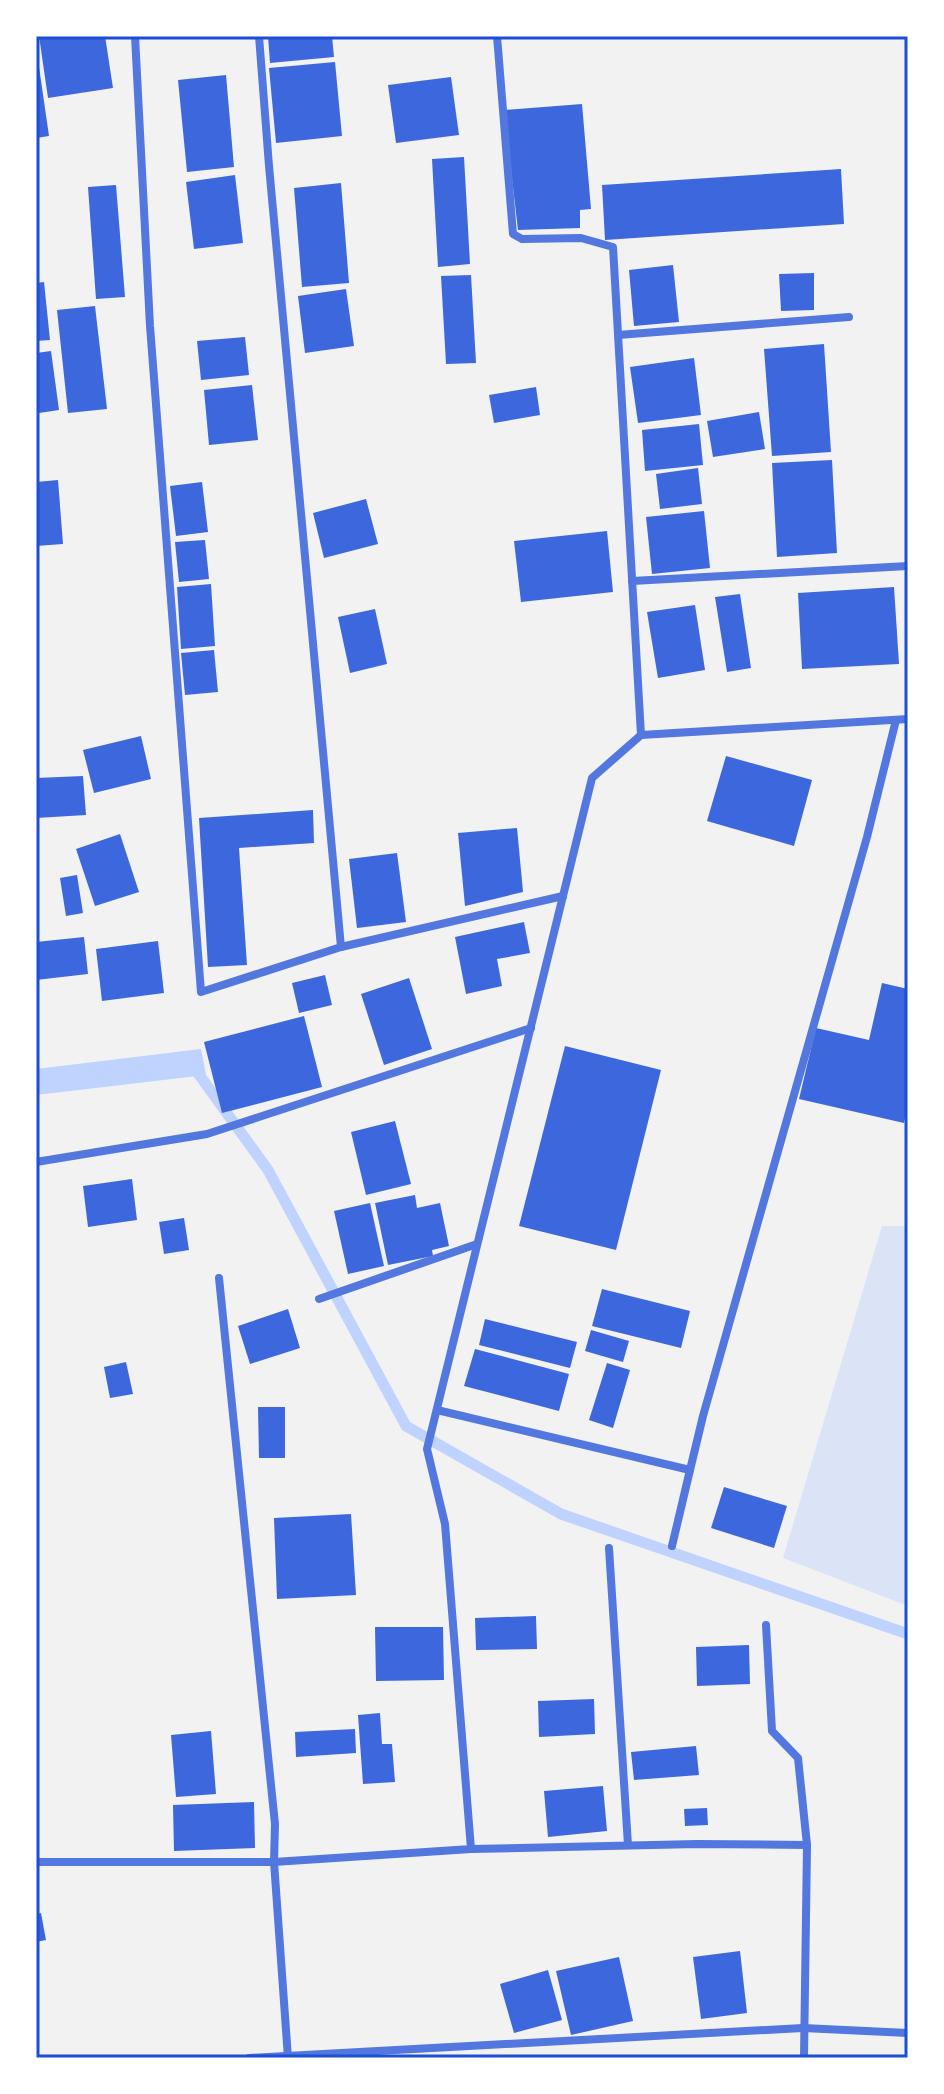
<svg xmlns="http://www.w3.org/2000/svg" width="944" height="2094" font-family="Literata,serif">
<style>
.green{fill:#dbe4f7}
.water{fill:#bfd3fe}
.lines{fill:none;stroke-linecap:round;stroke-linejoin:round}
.stream{stroke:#bfd3fe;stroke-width:11}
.building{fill:#3d67dc}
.minor{stroke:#5277de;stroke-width:8}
.neatline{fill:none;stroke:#1d4ed8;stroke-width:3}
</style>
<rect width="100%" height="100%" fill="#f2f2f2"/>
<path class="green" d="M882,1226H908V1606L783,1558Z"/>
<path class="water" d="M201,1049L206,1075L36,1095V1069Z"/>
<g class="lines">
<path class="stream" d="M192,1065L268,1170L406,1426L561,1514L908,1634"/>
</g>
<g class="building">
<path d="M39,36H105L113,88L48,98Z"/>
<path d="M268,36H332L334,57L270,63Z"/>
<path d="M36,60H38L49,136L36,138Z"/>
<path d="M335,62L342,136L276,143L269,68Z"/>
<path d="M226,75L234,167L187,172L178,80Z"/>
<path d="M451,77L459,135L396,143L388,85Z"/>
<path d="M582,104L591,209L580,210V228L518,230L504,110Z"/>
<path d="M464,157L470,264L438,267L432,159Z"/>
<path d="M841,169L844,224L605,240L602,185Z"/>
<path d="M235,175L243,243L194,249L186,182Z"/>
<path d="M341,183L349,283L302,287L294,188Z"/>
<path d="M116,185L125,297L96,299L88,187Z"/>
<path d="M673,265L679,322L634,326L629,270Z"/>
<path d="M814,273V310L781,311L779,274Z"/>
<path d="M471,275L476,363L446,364L441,276Z"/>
<path d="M44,282L50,340L36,341V283Z"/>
<path d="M346,289L354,346L305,353L298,296Z"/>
<path d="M95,306L107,409L68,413L57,310Z"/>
<path d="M245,337L249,375L201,380L197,341Z"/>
<path d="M824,344L831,452L772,456L764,349Z"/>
<path d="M51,351L59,410L39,413L36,392V353Z"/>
<path d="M694,358L701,415L638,423L630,367Z"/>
<path d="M252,385L258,440L209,445L204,390Z"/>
<path d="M536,387L540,415L494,423L489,395Z"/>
<path d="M759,412L765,449L713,457L707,421Z"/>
<path d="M699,424L703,465L645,471L642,430Z"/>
<path d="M832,460L837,553L777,557L772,463Z"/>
<path d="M698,468L702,504L660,509L656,474Z"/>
<path d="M58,480L63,544L36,546V482Z"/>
<path d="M202,482L208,532L176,536L170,486Z"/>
<path d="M366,499L378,544L324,558L313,513Z"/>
<path d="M704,511L710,568L652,574L646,517Z"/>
<path d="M607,531L613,592L521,602L514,541Z"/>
<path d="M205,540L209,579L179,582L175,542Z"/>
<path d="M211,584L215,646L181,649L177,587Z"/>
<path d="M894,587L899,664L802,669L798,593Z"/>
<path d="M740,594L751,668L727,672L715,597Z"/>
<path d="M695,605L705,670L658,678L647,612Z"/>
<path d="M375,609L387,664L350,673L338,617Z"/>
<path d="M214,650L218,692L185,695L181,653Z"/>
<path d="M141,736L151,779L94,793L83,750Z"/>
<path d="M726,756L812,780L794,846L707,821Z"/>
<path d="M83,776L86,815L36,818V778Z"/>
<path d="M313,810L314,843L239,848L247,965L208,967L199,818Z"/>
<path d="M517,828L523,892L465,906L458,833Z"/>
<path d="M120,834L139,892L95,906L76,849Z"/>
<path d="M397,853L406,922L357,928L349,859Z"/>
<path d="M77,875L83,913L66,916L60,878Z"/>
<path d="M524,922L530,953L497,959L502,986L466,994L455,937Z"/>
<path d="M84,937L88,974L36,980V942Z"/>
<path d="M158,941L164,993L102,1001L96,949Z"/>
<path d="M325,975L332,1005L299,1013L292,983Z"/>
<path d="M409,978L432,1049L384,1065L361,994Z"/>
<path d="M882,983L908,989V1104L904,1123L799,1099L816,1028L869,1040Z"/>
<path d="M304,1016L322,1087L222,1113L204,1042Z"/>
<path d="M565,1046L661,1070L616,1250L519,1226Z"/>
<path d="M395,1121L411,1184L366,1195L351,1132Z"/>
<path d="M132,1179L137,1220L88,1227L83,1186Z"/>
<path d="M415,1195L417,1208L440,1203L449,1246L432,1250L433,1256L388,1265L375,1203Z"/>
<path d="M370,1203L384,1266L348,1274L334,1211Z"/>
<path d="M184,1218L189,1250L164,1254L159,1222Z"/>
<path d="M602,1289L690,1311L681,1348L592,1326Z"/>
<path d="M288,1309L300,1348L250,1364L238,1326Z"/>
<path d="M485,1319L577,1342L570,1368L479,1345Z"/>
<path d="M591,1330L629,1341L623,1362L585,1351Z"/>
<path d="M475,1349L569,1374L559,1411L464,1386Z"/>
<path d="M126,1362L133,1394L110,1398L104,1367Z"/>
<path d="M607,1363L630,1370L613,1428L589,1420Z"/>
<path d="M258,1407H285V1458H259Z"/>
<path d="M724,1487L787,1506L774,1548L711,1528Z"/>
<path d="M351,1514L356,1595L277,1599L274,1518Z"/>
<path d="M536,1616L537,1649L476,1650L475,1618Z"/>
<path d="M375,1627H443L444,1680L376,1681Z"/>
<path d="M749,1645L750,1684L697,1686L696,1647Z"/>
<path d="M594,1699L595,1734L539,1737L538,1701Z"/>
<path d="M380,1713L382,1744H392L395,1782L363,1784L358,1715Z"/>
<path d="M355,1729L356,1753L296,1757L295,1732Z"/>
<path d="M211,1731L216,1794L176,1797L171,1735Z"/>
<path d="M696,1746L699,1775L634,1780L631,1752Z"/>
<path d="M603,1786L607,1831L548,1837L544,1791Z"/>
<path d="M254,1802L255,1848L174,1851L173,1805Z"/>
<path d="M707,1808L708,1825L685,1826L684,1809Z"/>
<path d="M41,1913L46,1940L36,1942V1914Z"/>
<path d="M740,1951L747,2013L701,2019L693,1957Z"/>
<path d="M619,1957L633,2021L571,2035L556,1971Z"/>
<path d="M548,1970L562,2020L514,2033L500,1984Z"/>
</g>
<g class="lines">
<g class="minor">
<path d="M135,36L150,326L201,992L341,947L269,166L259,36"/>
<path d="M497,36L513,234L522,239L581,238L613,247L641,735"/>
<path d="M618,335L849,317"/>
<path d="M632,581L908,566"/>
<path d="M341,947L563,896"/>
<path d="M36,1162L207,1134L531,1028"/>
<path d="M219,1278L275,1824L274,1862L288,2058"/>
<path d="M319,1299L477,1244"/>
<path d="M437,1410L690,1470L703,1416L867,837L896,720"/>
<path d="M672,1546L690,1470"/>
<path d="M609,1548L628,1845"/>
<path d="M766,1625L772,1731L798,1758L807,1845"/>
<path d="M471,1849L697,1844L807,1845L804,2058"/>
<path d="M36,1862H274L471,1849L445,1524L427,1449L592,778L641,735L908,719"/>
<path d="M249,2058L803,2028L908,2033"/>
</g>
</g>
<rect width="944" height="2094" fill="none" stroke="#ffffff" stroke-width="76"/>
<rect x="38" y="38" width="868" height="2018" class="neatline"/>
</svg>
